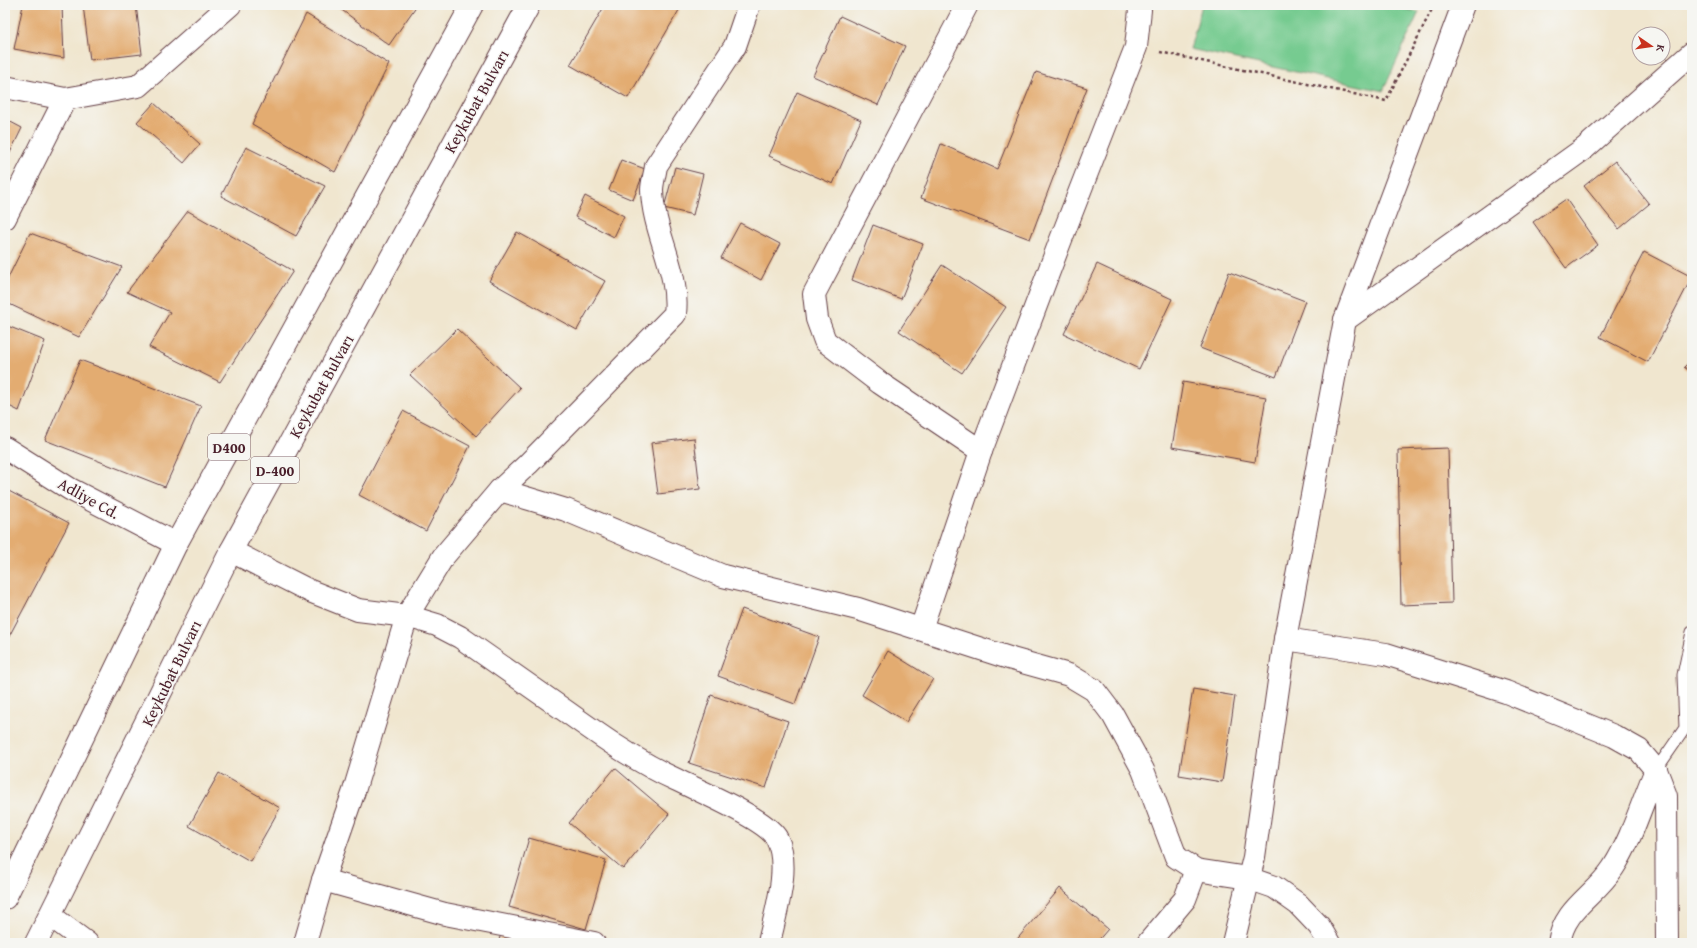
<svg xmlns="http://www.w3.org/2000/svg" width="1697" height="948" font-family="'Gentium Book Plus',serif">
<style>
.green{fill:#76cb90;stroke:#60755e}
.building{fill:#e3ac71}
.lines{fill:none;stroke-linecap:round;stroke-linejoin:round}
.lane-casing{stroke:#633d44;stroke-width:13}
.street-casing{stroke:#633d44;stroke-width:24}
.highway-casing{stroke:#633d44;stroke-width:24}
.path{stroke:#633d44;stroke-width:2.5;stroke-dasharray:3 3;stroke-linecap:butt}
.lane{stroke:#fff;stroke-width:11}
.street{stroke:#fff;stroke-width:22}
.highway{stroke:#fff;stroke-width:22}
.labels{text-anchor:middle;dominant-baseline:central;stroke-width:3;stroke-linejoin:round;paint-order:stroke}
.shield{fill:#f6f6f2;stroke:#7e6067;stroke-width:1}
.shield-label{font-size:15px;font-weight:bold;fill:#4a1f2b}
.street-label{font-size:16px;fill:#4a1f2b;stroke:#f6f6f2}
</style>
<rect width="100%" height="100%" fill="#f6f6f2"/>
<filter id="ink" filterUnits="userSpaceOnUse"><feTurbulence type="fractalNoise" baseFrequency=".025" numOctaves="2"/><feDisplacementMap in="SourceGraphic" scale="8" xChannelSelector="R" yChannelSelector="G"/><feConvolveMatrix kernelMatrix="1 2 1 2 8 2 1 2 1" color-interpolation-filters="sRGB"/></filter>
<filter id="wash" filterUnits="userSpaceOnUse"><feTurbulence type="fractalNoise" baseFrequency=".012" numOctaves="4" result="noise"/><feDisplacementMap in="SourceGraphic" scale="16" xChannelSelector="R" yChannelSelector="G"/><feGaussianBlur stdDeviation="0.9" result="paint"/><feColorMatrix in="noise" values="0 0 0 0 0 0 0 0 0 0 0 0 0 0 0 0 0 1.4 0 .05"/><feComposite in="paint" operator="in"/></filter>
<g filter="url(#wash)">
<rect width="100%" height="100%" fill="#f0e6cf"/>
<path class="green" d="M1202,5H1388L1419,12L1383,91L1190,49Z"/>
<g id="blocks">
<g class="building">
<path d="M23,5H62L64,58L14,49Z"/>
<path d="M83,5H136L142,54L90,60Z"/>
<path d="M335,5H417L389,45Z"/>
<path d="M605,5H682L628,98L570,65Z"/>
<path d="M306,14L389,64L335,172L252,124Z"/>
<path d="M840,16L905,46L878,105L813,76Z"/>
<path d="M1036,72L1087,88L1030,239L921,198L941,144L997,169Z"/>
<path d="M797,92L861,120L833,184L769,156Z"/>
<path d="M154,103L200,144L184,163L137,122Z"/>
<path d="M5,119L22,128L5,163Z"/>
<path d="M246,147L325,186L296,236L221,196Z"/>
<path d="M621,160L645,169L633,200L609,190Z"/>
<path d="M1615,161L1649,204L1619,229L1584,186Z"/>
<path d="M675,167L703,174L693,215L664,208Z"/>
<path d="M585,196L624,216L614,237L575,217Z"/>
<path d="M1566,199L1598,245L1566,268L1533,222Z"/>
<path d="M188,211L293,271L220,382L149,347L170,312L127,292Z"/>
<path d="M740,223L780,244L761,280L721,258Z"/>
<path d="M873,225L923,244L901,299L852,280Z"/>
<path d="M517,232L605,281L577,330L489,281Z"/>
<path d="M30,233L122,267L79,337L5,302V284Z"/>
<path d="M1644,252L1692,277L1648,362L1600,337Z"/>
<path d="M1097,264L1172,299L1139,369L1064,334Z"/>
<path d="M942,265L1006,307L962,373L899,331Z"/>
<path d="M1229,272L1305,301L1276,377L1200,348Z"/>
<path d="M5,325L45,341L19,411L5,404Z"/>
<path d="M457,329L520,388L476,436L410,375Z"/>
<path d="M1692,359V373L1684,367Z"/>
<path d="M80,360L201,406L165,487L45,440Z"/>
<path d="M1183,382L1266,397L1255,462L1172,447Z"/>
<path d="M403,411L470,446L426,531L359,495Z"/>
<path d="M694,438L700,489L658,494L651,443Z"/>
<path d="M1448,448L1452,603L1401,605L1398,450Z"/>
<path d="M5,489L69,523L5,644Z"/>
<path d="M742,609L819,637L795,704L718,676Z"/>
<path d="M888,651L933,679L906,722L862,695Z"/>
<path d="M1193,689L1235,696L1222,782L1179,775Z"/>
<path d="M711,695L788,721L766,788L689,763Z"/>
<path d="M615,768L669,814L623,869L569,823Z"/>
<path d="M219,773L280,808L250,861L189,826Z"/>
<path d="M529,838L606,860L586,929L509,907Z"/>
<path d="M1060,888L1108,929L1096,943H1014Z"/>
<path d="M502,931L534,943H498Z"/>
</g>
</g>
</g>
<g filter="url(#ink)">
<use href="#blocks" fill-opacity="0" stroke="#633d44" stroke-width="1"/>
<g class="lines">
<defs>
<path id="lane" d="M1656,770L1685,728L1683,675L1692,632"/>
<g id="street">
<path d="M967,5L814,294L817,319L825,341L880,383L981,451"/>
<path d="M5,87L65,99L138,86L230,5"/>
<path d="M5,218L65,99"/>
<path d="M1345,320L1585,148L1692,53"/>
<path d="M5,448L70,489L176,544"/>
<path d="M500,490L566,510L723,576L858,609L1012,659L1069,675L1094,690L1113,715L1143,770L1176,857L1196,870L1248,878L1274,887L1298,904L1319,926L1329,943"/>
<path d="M231,551L310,591L358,610L407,616L443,557L500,490L528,464L675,314C680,271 653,233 652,190C652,183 655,174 656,166L735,46L749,5"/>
<path d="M921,629L981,451L1060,242L1136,47L1140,10L1138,5"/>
<path d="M1285,639L1386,654L1506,692L1614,736L1639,750L1656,770L1666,796L1667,943"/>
<path d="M323,880L445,914L594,943"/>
<path d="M51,916L87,943"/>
<path d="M305,943L323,880L354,791L407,616L437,625L460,637C496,662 531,687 567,712C602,737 637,762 677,780C699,791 767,819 777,839C791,867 775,914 769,943"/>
<path d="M1148,943L1185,899L1196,870"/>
<path d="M1233,943L1254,857L1285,639L1345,320L1463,5"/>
<path d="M1559,943C1564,908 1594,897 1613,868C1632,839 1642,802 1656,770"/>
</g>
<g id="highway">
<path d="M5,898L176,544L472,5"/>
<path d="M36,943L231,551L529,5"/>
</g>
</defs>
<use href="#lane" class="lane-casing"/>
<use href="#street" class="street-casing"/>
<use href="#highway" class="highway-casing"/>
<path class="path" d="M1160,52L1386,101L1434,5"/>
<use href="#lane" class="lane"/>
<use href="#street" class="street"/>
<use href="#highway" class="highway"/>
</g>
</g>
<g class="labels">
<g class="shield">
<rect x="208" y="434" width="42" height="26" rx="3"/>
<rect x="251" y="457" width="48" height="26" rx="3"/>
</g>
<g class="shield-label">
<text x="229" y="447">D400</text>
<text x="275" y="470">D-400</text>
</g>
<g class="street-label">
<text transform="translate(476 101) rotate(-61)">Keykubat Bulvarı</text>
<text transform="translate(321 386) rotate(-61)">Keykubat Bulvarı</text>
<text transform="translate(89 498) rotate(29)">Adliye Cd.</text>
<text transform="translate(171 673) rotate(-64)">Keykubat Bulvarı</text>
</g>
</g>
<rect width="1697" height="948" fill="none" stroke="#f6f6f2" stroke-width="20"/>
<g transform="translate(1651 46) rotate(103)"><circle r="19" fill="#f6f6f2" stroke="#b1a0a2"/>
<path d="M0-3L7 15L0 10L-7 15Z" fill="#c8321e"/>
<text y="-6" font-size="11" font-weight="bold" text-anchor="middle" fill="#4a1f2b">K</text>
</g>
</svg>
